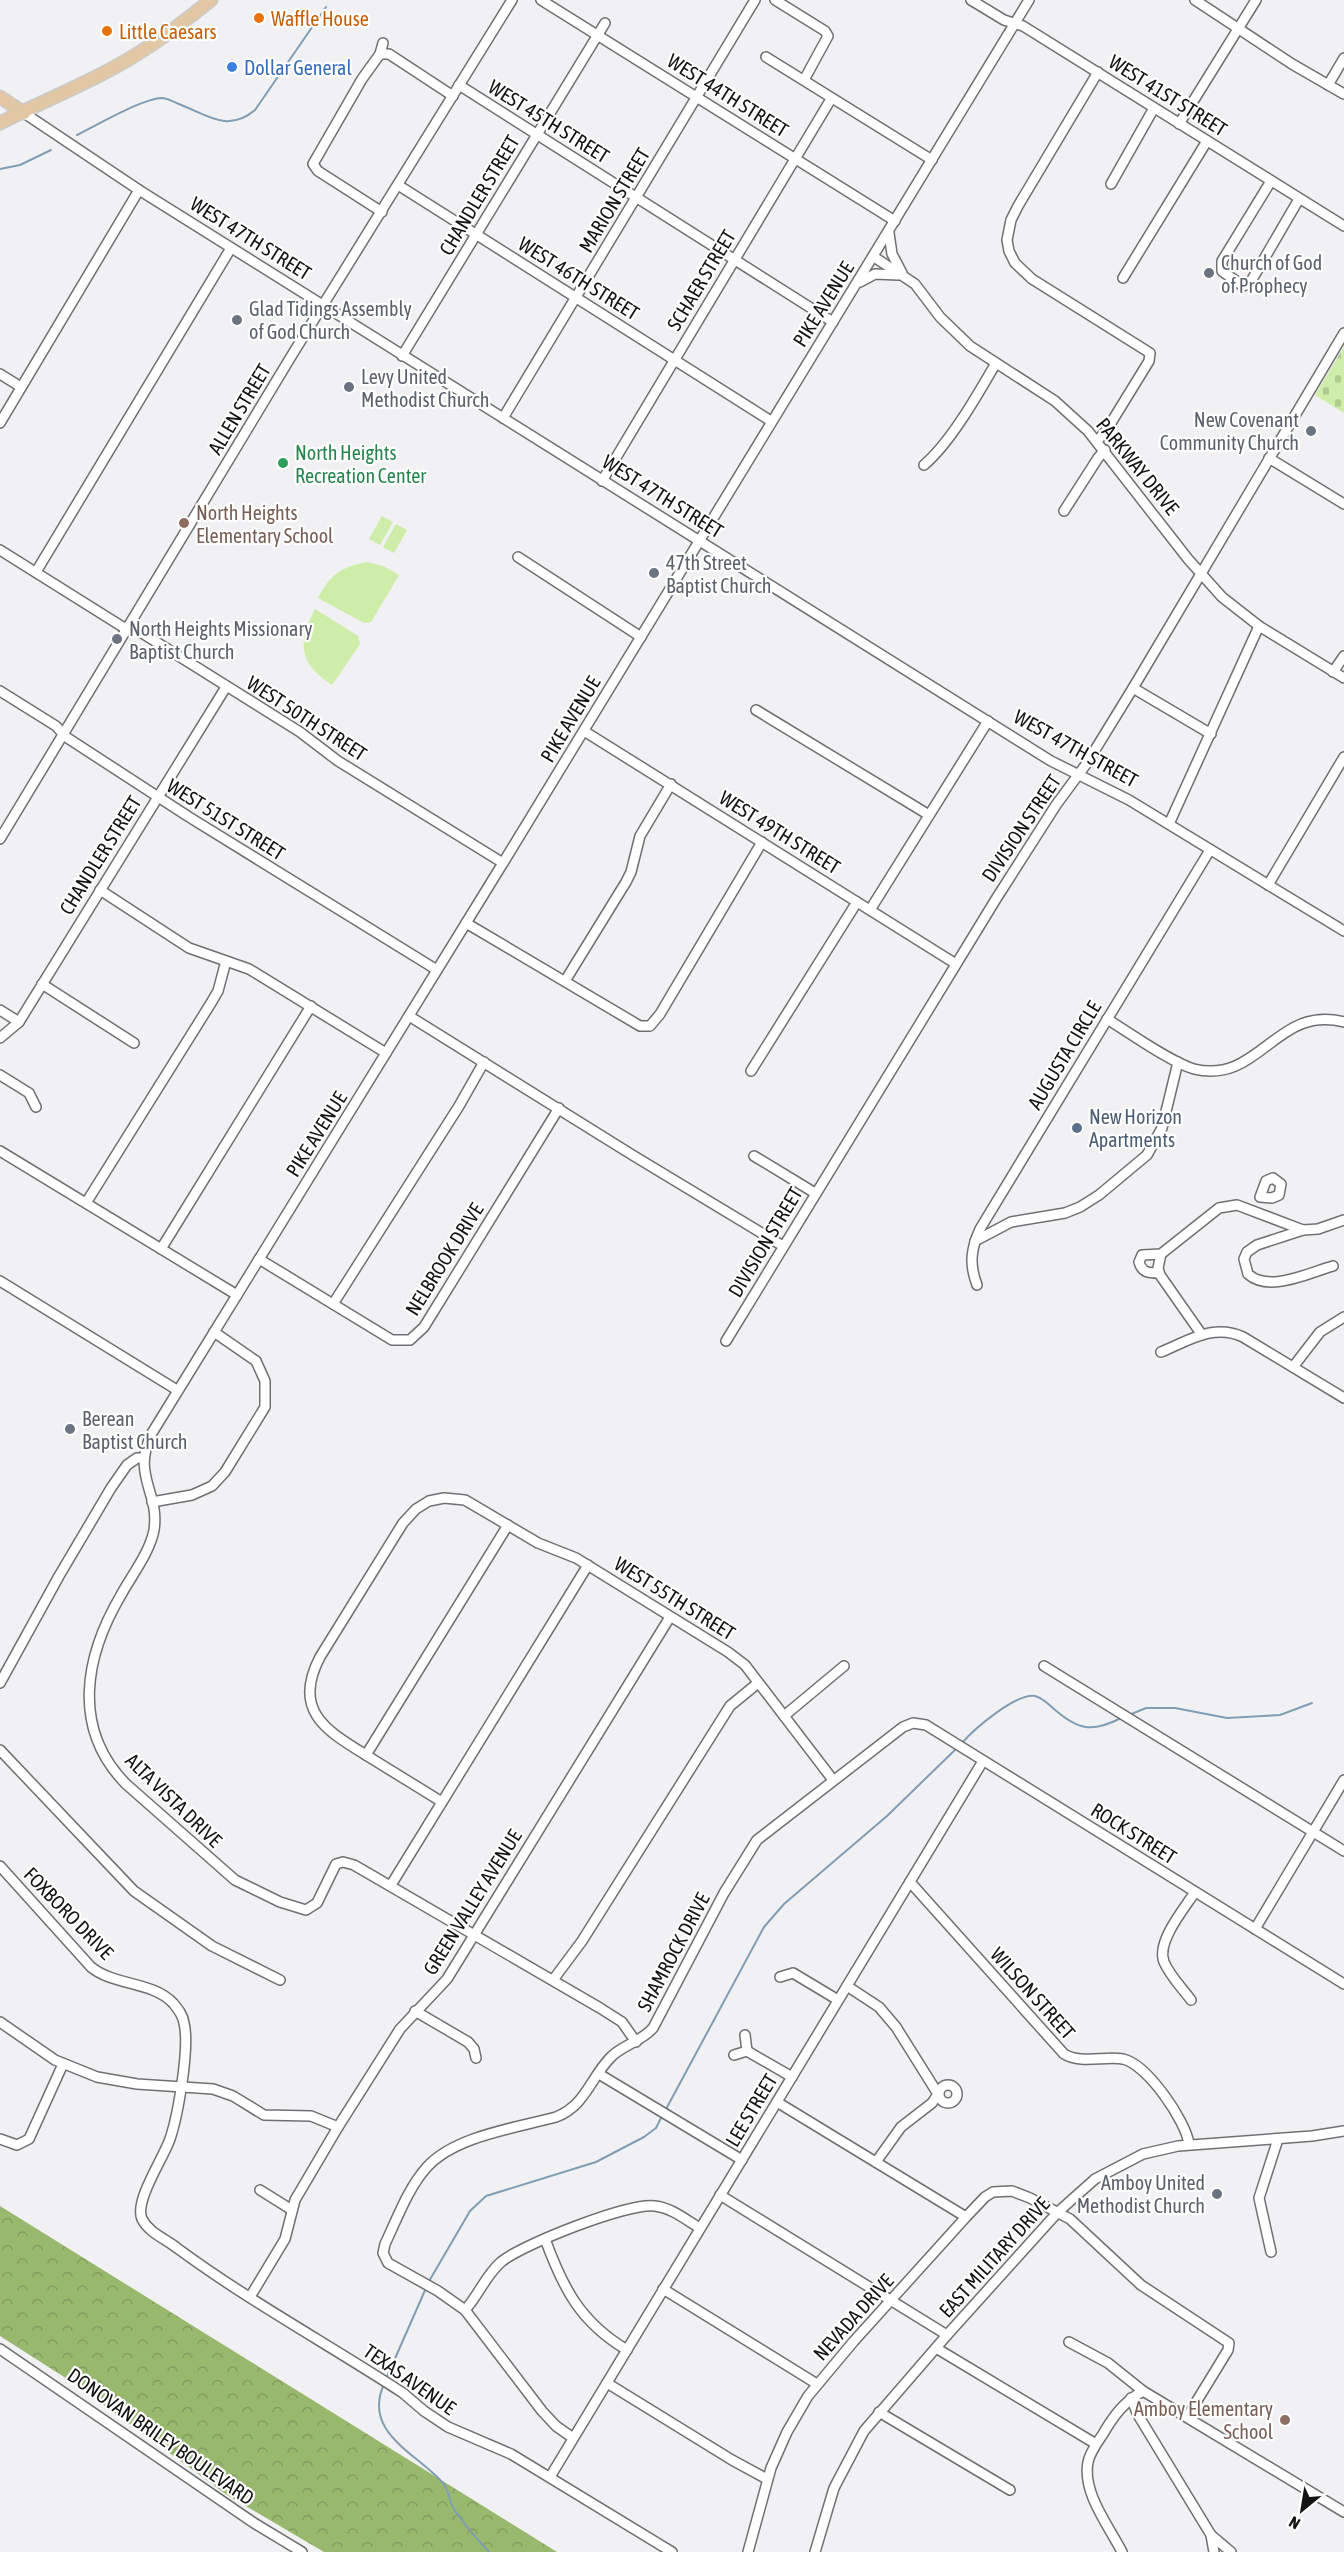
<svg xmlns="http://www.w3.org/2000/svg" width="1344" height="2552" font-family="'Asap Condensed',sans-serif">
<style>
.grass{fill:#cdeda8}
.forest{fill:url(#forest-crowns)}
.cemetery{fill:url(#cemetery-stones)}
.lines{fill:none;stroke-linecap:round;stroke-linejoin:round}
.stream{stroke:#809db4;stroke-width:2}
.minor-casing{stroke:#6f7071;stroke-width:12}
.major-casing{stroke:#cbcbcb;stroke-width:15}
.minor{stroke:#fff;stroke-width:9}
.major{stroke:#e2c7a4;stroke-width:12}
.food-dot{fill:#e8710a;stroke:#fff;stroke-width:2}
.shop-dot{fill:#3f7fe0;stroke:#fff;stroke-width:2}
.worship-dot{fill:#6b7280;stroke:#fff;stroke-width:2}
.leisure-dot{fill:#2e9e5b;stroke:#fff;stroke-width:2}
.education-dot{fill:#8d6e63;stroke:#fff;stroke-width:2}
.service-dot{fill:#5c6f8a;stroke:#fff;stroke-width:2}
.labels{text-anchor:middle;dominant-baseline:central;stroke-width:4.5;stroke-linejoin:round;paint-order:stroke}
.food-label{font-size:20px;fill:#c56008;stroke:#fff;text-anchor:start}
.shop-label{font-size:20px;fill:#366cbe;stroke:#fff;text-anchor:start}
.street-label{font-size:20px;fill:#131314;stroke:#fff}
.worship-label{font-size:20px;fill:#5b616d;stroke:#fff;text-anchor:start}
.leisure-label{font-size:20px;fill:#27864d;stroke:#fff;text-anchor:start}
.education-label{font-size:20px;fill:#785e54;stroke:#fff;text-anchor:start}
.service-label{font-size:20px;fill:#4e5e75;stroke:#fff;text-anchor:start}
</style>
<defs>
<pattern id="forest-crowns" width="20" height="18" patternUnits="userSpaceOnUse" patternTransform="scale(1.5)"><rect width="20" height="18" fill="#98b86e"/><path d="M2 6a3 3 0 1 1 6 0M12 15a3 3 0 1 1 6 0" fill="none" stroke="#829d5e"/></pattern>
<pattern id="cemetery-stones" width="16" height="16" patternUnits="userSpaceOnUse" patternTransform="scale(1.5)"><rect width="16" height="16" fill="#cdeda8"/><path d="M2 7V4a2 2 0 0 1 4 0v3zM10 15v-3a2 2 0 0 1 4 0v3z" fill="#afca90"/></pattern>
</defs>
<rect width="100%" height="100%" fill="#f1f1f3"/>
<g class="grass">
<path d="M382,516L393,522L380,545L369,539Z"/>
<path d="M396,524L407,530L394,553L383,547Z"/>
<path d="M367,562L383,566L399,575L371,622L364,623L318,598C330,574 342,567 367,562Z"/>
<path d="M315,609L358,636L360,644L332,685C299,664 297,643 315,609Z"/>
</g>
<path class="forest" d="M0,2206L557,2552H324L227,2495L75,2384L0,2336Z"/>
<path class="cemetery" d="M1344,347V413L1315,395Z"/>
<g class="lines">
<g class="stream">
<path d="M77,135C97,125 141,99 162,98C167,98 174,102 179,104C207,115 228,133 255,110L326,7"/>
<path d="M0,169L20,165L51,150"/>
<path d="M1129,1715L1146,1708H1175L1227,1718L1280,1715L1312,1703"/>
<path d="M962,1743C974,1729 1016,1693 1035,1696C1043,1698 1048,1704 1054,1709C1078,1730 1092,1733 1121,1718"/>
<path d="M665,2111L764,1927L784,1904L887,1816L958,1747"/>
<path d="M428,2283L470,2211L486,2196L596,2162L644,2137L656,2128L662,2116"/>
<path d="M386,2379L426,2288"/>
<path d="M384,2384C362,2433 417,2453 443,2483C449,2490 449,2501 454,2509C464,2525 476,2538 489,2552"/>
</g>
<defs>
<g id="minor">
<path d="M541,0L895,221"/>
<path d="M775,0L825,31L828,36L804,80"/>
<path d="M971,0L1004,20L1023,26L1344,226"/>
<path d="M1195,0L1292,64L1344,94"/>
<path d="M380,54H389L453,96"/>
<path d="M766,57L932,160"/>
<path d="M459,85L833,322"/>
<path d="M1328,85L1344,58"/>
<path d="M24,113L139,190L1051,761L1129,800L1344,931"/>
<path d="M1179,124L1256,0"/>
<path d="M1271,181L1222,261V271L1243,286L1250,283L1299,199"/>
<path d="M1111,184L1154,108"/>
<path d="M398,185L771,421"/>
<path d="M382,212L318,171L313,164L362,79L380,54L383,43"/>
<path d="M889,233L892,254L902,273"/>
<path d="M874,257L915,284L940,317L970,346L1055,401L1088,431L1188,559L1222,597L1259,626L1344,678"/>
<path d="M1123,278L1207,141"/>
<path d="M860,282L875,274L898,275"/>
<path d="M402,356L605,23"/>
<path d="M0,374L21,387"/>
<path d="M503,418L755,0"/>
<path d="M0,423L139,190"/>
<path d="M1097,441L1106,431L1149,361L1150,353L1032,279L1015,263L1009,251L1007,240L1011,220L1018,206L1098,72"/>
<path d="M1269,458L1344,504"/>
<path d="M924,465C951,442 978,394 996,363"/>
<path d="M602,481L831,99"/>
<path d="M1064,511L1098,458L1105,450"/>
<path d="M0,550L126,629L134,628L300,732L338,761L503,863"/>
<path d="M518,557L641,637"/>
<path d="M36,572L231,248"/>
<path d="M1333,672L1344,656"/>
<path d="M1133,688L1211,734"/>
<path d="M0,691L56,726L66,737L189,817L437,970"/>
<path d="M756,710L929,815"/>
<path d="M584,731L956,964"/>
<path d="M1169,824L1259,626"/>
<path d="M0,839L292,355L512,0"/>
<path d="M1268,885L1344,757"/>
<path d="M100,890L189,948L249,969L386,1053"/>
<path d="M870,910L988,721"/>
<path d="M466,923L640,1026H650L660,1014L762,842"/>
<path d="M565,981L626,882L631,872L640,836L671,784"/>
<path d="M42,984L134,1043"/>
<path d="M0,1010L19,1022"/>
<path d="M409,1016L634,1156L783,1246"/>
<path d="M1107,1019C1128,1032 1172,1063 1194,1069C1260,1085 1276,1004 1344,1022"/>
<path d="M0,1038L19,1022L226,687"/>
<path d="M751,1071L857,902"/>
<path d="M0,1075L29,1093L36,1107"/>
<path d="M0,1151L237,1295"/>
<path d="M754,1156L815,1193"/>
<path d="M1273,1178L1281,1184L1279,1195L1272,1198L1260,1197L1266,1181Z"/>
<path d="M86,1203L211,1003L218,991L226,961"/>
<path d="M1303,1230L1257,1245L1247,1252L1244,1259L1248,1274C1269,1293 1308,1273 1333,1266"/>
<path d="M975,1241L1011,1222L1065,1213L1080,1207L1099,1195L1147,1155L1162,1128L1178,1062"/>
<path d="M161,1249L311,1006"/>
<path d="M1161,1254L1158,1268L1160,1275L1202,1335"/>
<path d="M259,1259L392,1340H410L424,1327L559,1108"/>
<path d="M1159,1273C1149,1273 1142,1273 1139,1262L1142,1255L1161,1254L1219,1208L1237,1205L1303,1230L1318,1229L1344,1220"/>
<path d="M0,1281L177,1390"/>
<path d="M977,1285C969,1264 971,1249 980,1229L1210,850"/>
<path d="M333,1304L459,1106L484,1062"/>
<path d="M726,1341L996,899L1056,805L1087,763L1133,688L1344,333"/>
<path d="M1161,1352C1188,1341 1214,1323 1243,1337L1344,1398"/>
<path d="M1293,1367L1320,1332L1344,1317"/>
<path d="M152,1502L192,1495L212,1486L225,1472L265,1407V1381L256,1361L214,1332"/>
<path d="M1044,1666L1344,1851"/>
<path d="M0,1683L59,1576L111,1488L127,1465L137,1458H143"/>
<path d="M784,1716L844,1666"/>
<path d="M0,1750L134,1891L212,1946L280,1980"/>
<path d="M366,1755L508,1525"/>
<path d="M442,1802C419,1788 397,1774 374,1760C331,1733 290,1714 320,1657L403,1523L416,1509L429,1501L444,1498L465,1500L538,1543L576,1558L728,1652L745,1665L833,1780"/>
<path d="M0,1866L91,1967C114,1986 152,1981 173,2003C178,2009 183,2015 184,2023C190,2047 178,2115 170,2139C163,2159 134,2201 142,2219C149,2233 166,2239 177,2248C249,2301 328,2344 403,2393L424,2411L448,2427L511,2454L672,2552"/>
<path d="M910,1882L1064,2054C1080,2064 1105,2056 1123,2059C1147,2064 1186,2121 1189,2144"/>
<path d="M391,1885L588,1565"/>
<path d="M1255,1929L1344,1780"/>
<path d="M780,1977L793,1973L838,2000"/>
<path d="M553,1980L582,1941L730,1706L758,1683"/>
<path d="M847,1986L879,2007L896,2027L938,2094L932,2103L901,2127L876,2162"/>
<path d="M1191,2000C1183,1989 1170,1976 1164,1962C1156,1942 1184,1909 1195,1892"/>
<path d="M415,2011L468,2042L474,2049L476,2058"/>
<path d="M0,2022L55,2060L97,2077L137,2084L213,2089L233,2096L264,2115L311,2116L338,2127"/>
<path d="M745,2035L747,2051"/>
<path d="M636,2042L622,2022L600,2008L354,1865L343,1862L336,1864L317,1903L306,1910L280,1902L235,1880L126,1784C71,1728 85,1656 121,1595C132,1575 150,1552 154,1530C160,1492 131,1476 152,1433L503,863L1029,0"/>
<path d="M734,2055L747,2051L792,2077"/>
<path d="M599,2074L742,2160"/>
<circle cx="948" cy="2094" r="9"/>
<path d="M777,2102L966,2217"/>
<path d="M0,2139L17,2145L29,2139L63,2064"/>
<path d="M260,2190L292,2210"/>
<path d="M720,2195L947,2335"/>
<path d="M545,2239C563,2288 580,2322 627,2350"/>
<path d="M1271,2252L1259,2198L1278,2139"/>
<path d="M663,2289L817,2384"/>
<path d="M250,2297L285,2239L295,2200L338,2127L400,2029L447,1979L670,1617"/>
<path d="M465,2310C479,2295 485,2276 501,2262C521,2245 629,2202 655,2206C672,2208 686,2220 700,2228"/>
<path d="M1069,2342L1108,2363L1143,2391L1344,2512"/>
<path d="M936,2348L1096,2444"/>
<path d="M0,2349L254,2523L302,2552"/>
<path d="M607,2383L732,2460L767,2479"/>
<path d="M1131,2398L1138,2415L1211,2535"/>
<path d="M879,2412L1010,2490"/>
<path d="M573,2438L556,2426L542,2411L465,2310L438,2291L388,2263L383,2253L385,2244C397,2219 408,2188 427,2167C455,2136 516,2128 556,2117C585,2106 590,2079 610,2058C622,2045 641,2042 653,2028L724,1893L757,1840L903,1727L913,1723L926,1725L1344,1984"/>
<path d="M550,2477L983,1761"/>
<path d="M748,2552L771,2468L787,2432L808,2396L854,2341L966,2217L985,2197L993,2192L1012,2191L1030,2198L1070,2219L1141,2285L1229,2343L1228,2350L1187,2417"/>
<path d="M815,2552L834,2488L864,2431L947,2335L1058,2212L1095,2179L1143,2154L1178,2146L1312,2136L1344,2131"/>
<path d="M1122,2552C1109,2526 1082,2493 1088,2462C1090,2452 1097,2443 1103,2434C1114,2415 1124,2402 1143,2391"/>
<path d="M1214,2552L1211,2535L1231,2552"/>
</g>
<g id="major">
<path d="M0,97L24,113"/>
<path d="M0,123C49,98 102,78 148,47C170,33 191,16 211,0"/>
</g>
</defs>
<use href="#minor" class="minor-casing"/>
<use href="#major" class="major-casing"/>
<use href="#minor" class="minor"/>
<use href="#major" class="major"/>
</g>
<g class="food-dot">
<circle cx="259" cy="18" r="6"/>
<circle cx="107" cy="31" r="6"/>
</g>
<circle class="shop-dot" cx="232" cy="67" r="6"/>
<g class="worship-dot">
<circle cx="1209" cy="273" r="6"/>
<circle cx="237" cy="320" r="6"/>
<circle cx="349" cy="387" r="6"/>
<circle cx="1311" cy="431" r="6"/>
<circle cx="654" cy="573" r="6"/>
<circle cx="117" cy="639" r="6"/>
<circle cx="70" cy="1429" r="6"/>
<circle cx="1217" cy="2194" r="6"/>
</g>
<circle class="leisure-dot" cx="283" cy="463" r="6"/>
<g class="education-dot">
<circle cx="184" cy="523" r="6"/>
<circle cx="1285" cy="2420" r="6"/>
</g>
<circle class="service-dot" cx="1077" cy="1128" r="6"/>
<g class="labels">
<g class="food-label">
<text x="271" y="18">Waffle House</text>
<text x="119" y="31">Little Caesars</text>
</g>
<g class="shop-label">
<text x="244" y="67">Dollar General</text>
</g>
<g class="street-label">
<text transform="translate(728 95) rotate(32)">WEST 44TH STREET</text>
<text transform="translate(1168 95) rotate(32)">WEST 41ST STREET</text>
<text transform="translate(549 121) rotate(32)">WEST 45TH STREET</text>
<text transform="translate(479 195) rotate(-59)">CHANDLER STREET</text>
<text transform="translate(614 200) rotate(-59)">MARION STREET</text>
<text transform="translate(251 238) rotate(32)">WEST 47TH STREET</text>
<text transform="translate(579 278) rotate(32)">WEST 46TH STREET</text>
<text transform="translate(701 280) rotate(-59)">SCHAER STREET</text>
<text transform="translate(823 304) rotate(-58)">PIKE AVENUE</text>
<text transform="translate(239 409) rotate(-59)">ALLEN STREET</text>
<text transform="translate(1138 466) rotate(51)">PARKWAY DRIVE</text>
<text transform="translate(663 496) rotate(32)">WEST 47TH STREET</text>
<text transform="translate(307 718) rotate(33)">WEST 50TH STREET</text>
<text transform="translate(570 719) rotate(-59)">PIKE AVENUE</text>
<text transform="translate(1076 748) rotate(29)">WEST 47TH STREET</text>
<text transform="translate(226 819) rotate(32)">WEST 51ST STREET</text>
<text transform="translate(1021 828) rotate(-56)">DIVISION STREET</text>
<text transform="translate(780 832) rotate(32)">WEST 49TH STREET</text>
<text transform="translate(100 855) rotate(-58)">CHANDLER STREET</text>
<text transform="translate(1064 1055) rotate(-59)">AUGUSTA CIRCLE</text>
<text transform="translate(316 1134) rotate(-58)">PIKE AVENUE</text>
<text transform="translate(765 1242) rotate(-59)">DIVISION STREET</text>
<text transform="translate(444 1259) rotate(-58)">NELBROOK DRIVE</text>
<text transform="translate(675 1598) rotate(32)">WEST 55TH STREET</text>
<text transform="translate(174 1800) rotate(44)">ALTA VISTA DRIVE</text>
<text transform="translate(1134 1833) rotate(32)">ROCK STREET</text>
<text transform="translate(472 1902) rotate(-58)">GREEN VALLEY AVENUE</text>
<text transform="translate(69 1913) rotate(46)">FOXBORO DRIVE</text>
<text transform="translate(673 1952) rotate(-62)">SHAMROCK DRIVE</text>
<text transform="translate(1033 1993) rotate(48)">WILSON STREET</text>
<text transform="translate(751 2110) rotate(-59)">LEE STREET</text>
<text transform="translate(994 2257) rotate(-48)">EAST MILITARY DRIVE</text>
<text transform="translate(853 2317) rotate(-48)">NEVADA DRIVE</text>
<text transform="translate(410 2379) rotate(35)">TEXAS AVENUE</text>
<text transform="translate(161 2436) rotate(35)">DONOVAN BRILEY BOULEVARD</text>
</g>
<g class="worship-label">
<text x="1221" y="262">Church of God<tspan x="1221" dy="23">of Prophecy</tspan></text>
<text x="249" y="308">Glad Tidings Assembly<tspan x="249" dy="23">of God Church</tspan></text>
<text x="361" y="376">Levy United<tspan x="361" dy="23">Methodist Church</tspan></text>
<text x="1299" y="419" text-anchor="end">New Covenant<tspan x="1299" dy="23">Community Church</tspan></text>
<text x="666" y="562">47th Street<tspan x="666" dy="23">Baptist Church</tspan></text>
<text x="129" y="628">North Heights Missionary<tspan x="129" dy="23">Baptist Church</tspan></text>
<text x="82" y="1418">Berean<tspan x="82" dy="23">Baptist Church</tspan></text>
<text x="1205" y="2182" text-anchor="end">Amboy United<tspan x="1205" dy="23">Methodist Church</tspan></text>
</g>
<g class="leisure-label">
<text x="295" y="452">North Heights<tspan x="295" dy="23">Recreation Center</tspan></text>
</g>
<g class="education-label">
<text x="196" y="512">North Heights<tspan x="196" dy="23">Elementary School</tspan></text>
<text x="1273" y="2408" text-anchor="end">Amboy Elementary<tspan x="1273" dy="23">School</tspan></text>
</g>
<g class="service-label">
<text x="1089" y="1116">New Horizon<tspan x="1089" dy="23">Apartments</tspan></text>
</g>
</g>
<g transform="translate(1302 2510) rotate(210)" stroke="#ffffff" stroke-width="4.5" paint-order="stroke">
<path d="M0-4.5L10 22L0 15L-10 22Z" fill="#131314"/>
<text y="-9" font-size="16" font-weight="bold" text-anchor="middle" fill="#131314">N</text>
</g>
</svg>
